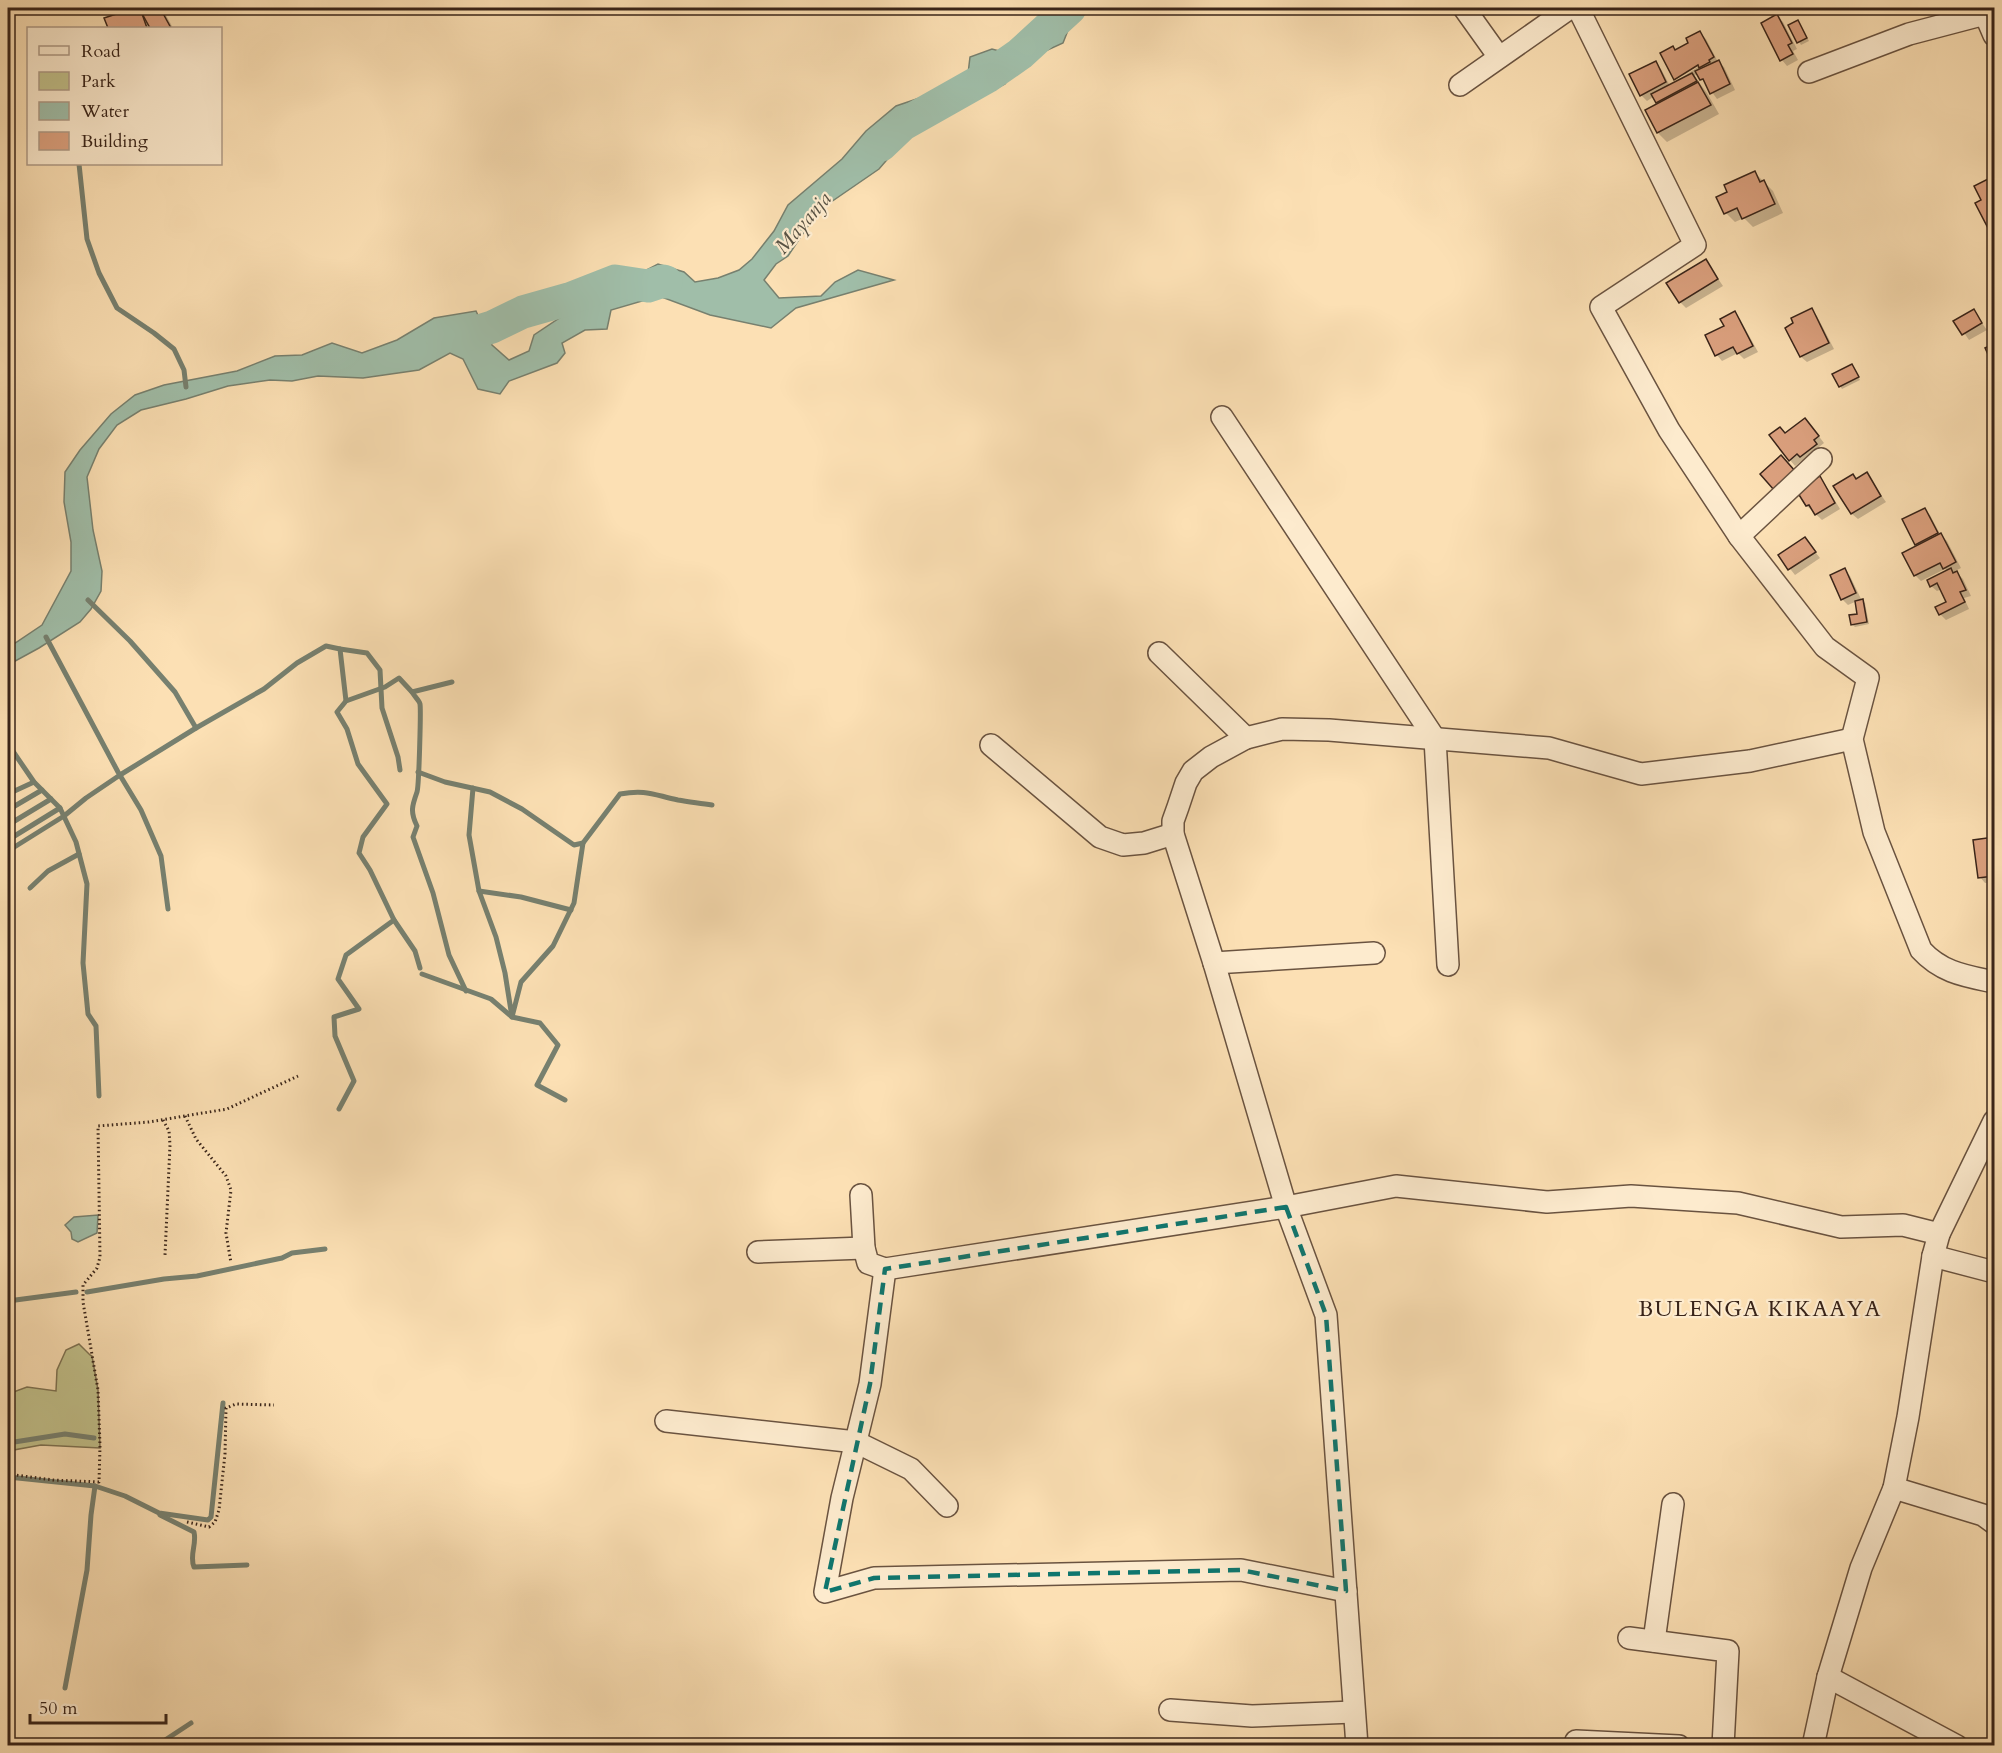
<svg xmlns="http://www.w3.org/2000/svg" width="2002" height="1753" font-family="Cardo,serif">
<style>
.green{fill:#c2c18b;stroke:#7e7252;stroke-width:1.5}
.water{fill:#a0bea9;stroke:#77806f;stroke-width:1.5}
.shadow{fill:#0003}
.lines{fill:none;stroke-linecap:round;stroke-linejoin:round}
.stream{stroke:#77806f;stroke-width:5}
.river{stroke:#a0bea9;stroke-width:33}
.building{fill:#dca17f;stroke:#392419;stroke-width:1.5}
.minor-casing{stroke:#6a5340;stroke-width:24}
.path{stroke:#392419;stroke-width:3;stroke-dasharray:1.5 3;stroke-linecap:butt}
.minor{stroke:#fdebce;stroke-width:21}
.marked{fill:none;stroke:#0f766e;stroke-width:4.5;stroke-dasharray:12 8;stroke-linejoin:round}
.labels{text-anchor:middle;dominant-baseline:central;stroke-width:4.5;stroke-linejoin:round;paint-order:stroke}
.water-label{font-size:21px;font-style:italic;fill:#585244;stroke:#fdebce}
.quarter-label{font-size:22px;letter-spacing:1.5px;fill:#392419;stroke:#fdebce}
</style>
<rect width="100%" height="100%" fill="#fce0b4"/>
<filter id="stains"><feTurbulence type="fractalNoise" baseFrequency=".00333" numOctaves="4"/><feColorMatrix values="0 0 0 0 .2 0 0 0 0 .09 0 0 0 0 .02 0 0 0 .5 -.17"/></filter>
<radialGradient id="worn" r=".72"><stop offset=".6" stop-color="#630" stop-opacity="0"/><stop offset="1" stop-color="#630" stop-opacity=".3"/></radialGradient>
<path class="green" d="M79,1344L90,1355L92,1356L98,1390L100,1448L41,1445L8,1451V1439L12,1437L14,1421L8,1419V1394L27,1387L56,1391L57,1370L66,1350Z"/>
<g class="water">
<path d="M1062,8H1076V10L1063,43L1019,63L1005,84L984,95H942L921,106L904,140L879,169L818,211L788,256L776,264L764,280L779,298L821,296L835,282L858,270L894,280L796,308L771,328L710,315L659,296L611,310L607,329L585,330L562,343L565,353L557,363L509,381L500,394L478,389L463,359L450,353L419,370L363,378L318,376L292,381L270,380L228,386L186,399L141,410L117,425L99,449L87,477L93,530L102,571L101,591L91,609L80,622L39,648L8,665V648L42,625L71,571V542L64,502L65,472L80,450L111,414L135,395L164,385L237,371L275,356L302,355L332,343L362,353L397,340L434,318L476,311L492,345L509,360L529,351L534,335L579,305L658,264L684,272L695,282L718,278L739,270L752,259L774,231L788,205L842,159L866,131L896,106L967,82L970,57L992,49L1003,52L1054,31Z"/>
<path d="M98,1215L97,1233L78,1242L72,1239L71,1232L65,1225L74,1217Z"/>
</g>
<g class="shadow">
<path d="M139,8H162L173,28H109L106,19Z"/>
<path d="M1777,16L1783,22L1797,49L1793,51L1798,60L1787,66L1782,60Z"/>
<path d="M1798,22L1809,41L1801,45L1790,25Z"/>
<path d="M1700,33L1706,39L1718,62L1724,67L1735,90L1717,99L1698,73L1694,76L1707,93L1719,114L1667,142L1658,133L1647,111L1659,104L1653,97L1647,101L1641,95L1655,63L1661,69L1670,86L1705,62L1676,51L1690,43Z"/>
<path d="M1755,173L1773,191L1783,213L1753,227L1744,218L1735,222L1726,213L1729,193Z"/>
<path d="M1994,178V235L1977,203L1983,201L1976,187Z"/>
<path d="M1706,261L1723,286L1686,308L1680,302Z"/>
<path d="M1811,310L1817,316L1834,349L1807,362L1801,357L1787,328L1795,324Z"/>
<path d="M1973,311L1987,330L1969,340L1956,321Z"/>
<path d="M1734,313L1740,319L1758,352L1744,359L1738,353L1722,361L1717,355L1707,336L1726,326Z"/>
<path d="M1852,366L1860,380L1842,389L1840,386Z"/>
<path d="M1811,426L1824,443L1819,447L1822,450L1807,462L1804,459L1795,466L1790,460L1786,435Z"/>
<path d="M1866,474L1886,502L1858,519L1852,514L1835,487L1853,476L1857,480Z"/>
<path d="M1819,478L1825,484L1840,509L1822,520L1807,506Z"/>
<path d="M1924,509L1930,515L1940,534L1947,541L1961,568L1955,571L1963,579L1971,596L1964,598L1969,609L1946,620L1940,614L1948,602L1942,589L1937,591L1931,586L1948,571L1945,569L1921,581L1915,575L1919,546L1917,544Z"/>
<path d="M1805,539L1820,558L1795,575L1780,556Z"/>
<path d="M1845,570L1850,576L1862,601L1865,603L1869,624L1855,627L1852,624L1859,615L1857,601L1848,605L1842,599Z"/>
<path d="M1994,839V882L1985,883L1980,877L1974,842Z"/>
</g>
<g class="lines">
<g class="stream">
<path d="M79,164L87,239L99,273L117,308L154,333L174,349L184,370L186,387"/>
<path d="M88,600L130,641L175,692L196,728L264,689L297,663L326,646L340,649L346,701"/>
<path d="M46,637L118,772L141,810L161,856L168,909"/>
<path d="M340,649L367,653L380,670L382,708L398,757L400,770"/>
<path d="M412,692C414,696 419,700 420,704C421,710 419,786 417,792C412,806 410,812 417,826L413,837L433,893L449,955L466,991"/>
<path d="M8,744L34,782L60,808L76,842L87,884L83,963L88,1014L96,1026L99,1096"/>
<path d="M418,772L445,782L490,792L522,809L574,845L583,843L620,794C646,789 654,795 678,800C689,802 700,803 712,805"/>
<path d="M473,788L469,835L479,891L496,937L505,973L512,1017L521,982L553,946L574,903L583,843"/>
<path d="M8,794L34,782"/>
<path d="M8,810L42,790"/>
<path d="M8,825L51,799"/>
<path d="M8,840L60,808"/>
<path d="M8,851L64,816L86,798L120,775L196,728"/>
<path d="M30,888L48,871L79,854"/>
<path d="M479,891L521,897L571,910"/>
<path d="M394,920L415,951L420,968"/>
<path d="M422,974L491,999L512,1017L540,1023L558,1045L537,1085L565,1100"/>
<path d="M339,1109L354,1081L335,1036L334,1017L359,1009L338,979L346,955L394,920L370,870L359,853L363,837L387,804L358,764L347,729L337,712L346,701L385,687L399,678L412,692L452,682"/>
<path d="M87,1292L164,1279L197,1276L282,1258L292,1253L325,1249"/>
<path d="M8,1301L76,1292"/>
<path d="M8,1443L65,1434L94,1438"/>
<path d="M8,1477L95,1486L125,1496L159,1513L208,1520L211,1517L223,1403"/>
<path d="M160,1515L194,1532C197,1545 189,1555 194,1567L247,1565"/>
<path d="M65,1688L87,1570L91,1515L95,1486"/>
<path d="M156,1746L191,1723"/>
</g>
<g class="river">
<path d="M881,145L902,125L987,77L1020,54L1070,8"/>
<path d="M441,335H466L492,327L523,312L569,299L615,281L648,286L663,281L666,282"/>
</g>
</g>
<g class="building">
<path d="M135,8H140L147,28H108L104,18Z"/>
<path d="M139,8H160L171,28H150Z"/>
<path d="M1777,14L1792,43L1788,45L1793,54L1780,61L1761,23Z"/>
<path d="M1798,20L1807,38L1797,43L1788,25Z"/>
<path d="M1700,31L1714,57L1709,60L1710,62L1699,68L1698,65L1674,80L1660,53L1673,46L1675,50L1688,43L1686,38Z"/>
<path d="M1719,60L1730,84L1710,94L1703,79L1700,80L1695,71Z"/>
<path d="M1656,61L1666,82L1640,96L1629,74Z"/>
<path d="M1692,73L1697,81L1656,103L1651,94Z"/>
<path d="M1698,82L1711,105L1657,133L1645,110Z"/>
<path d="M1755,171L1760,182L1764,180L1775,204L1742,219L1737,208L1724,214L1716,197L1727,192L1724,185Z"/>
<path d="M1994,176V230L1990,232L1975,203L1981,200L1974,186Z"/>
<path d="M1706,259L1718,279L1679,303L1666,283Z"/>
<path d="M1812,308L1829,343L1800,357L1785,328L1793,323L1791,318Z"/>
<path d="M1974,309L1982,323L1962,335L1953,321Z"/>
<path d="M1735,311L1753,346L1737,354L1733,347L1715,356L1705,335L1724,326L1720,319Z"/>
<path d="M1994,344V359L1991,361L1985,348Z"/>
<path d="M1852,364L1859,377L1839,387L1832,374Z"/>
<path d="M1805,418L1819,436L1814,440L1817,444L1800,457L1797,454L1789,461L1769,435L1780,427L1785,433Z"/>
<path d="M1781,455L1795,471L1774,490L1760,474Z"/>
<path d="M1867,472L1881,496L1851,514L1833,486L1853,474L1856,479Z"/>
<path d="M1820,476L1835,503L1815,515L1809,505L1806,506L1796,490Z"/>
<path d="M1925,508L1938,533L1915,545L1902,519Z"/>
<path d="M1941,533L1956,562L1943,569L1940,563L1914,576L1902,553Z"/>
<path d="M1805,537L1816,552L1788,570L1778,555Z"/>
<path d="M1845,568L1856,593L1841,600L1830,575Z"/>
<path d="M1951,568L1953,573L1957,571L1966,590L1960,592L1965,602L1939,615L1935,607L1946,602L1937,583L1930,587L1927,580Z"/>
<path d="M1863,599L1867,622L1851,625L1849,615L1857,614L1855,601Z"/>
<path d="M1994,837V876L1978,878L1973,840Z"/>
</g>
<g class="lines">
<defs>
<g id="minor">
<path d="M1464,8L1499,57"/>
<path d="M1578,8L1695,245L1601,307L1669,430L1739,536L1825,647L1868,678L1852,739L1874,832L1921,950C1942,973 1966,976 1994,982"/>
<path d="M1809,72L1909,34L1985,14L1994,35"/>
<path d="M1460,85L1570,8"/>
<path d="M1222,417L1435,739L1448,965"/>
<path d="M1739,536L1821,459"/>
<path d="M1159,653L1246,738"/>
<path d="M991,745L1100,837L1123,845L1144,843L1173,834"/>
<path d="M1214,963L1374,953"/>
<path d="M861,1195L864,1248L868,1263L885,1269L1286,1207L1396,1186L1547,1202L1631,1196L1738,1203L1841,1227L1903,1225L1939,1234"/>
<path d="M758,1252L864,1248"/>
<path d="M1933,1256L1994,1272"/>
<path d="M885,1269L870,1384L842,1498L825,1592L874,1578L1241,1570L1346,1591"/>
<path d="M666,1421L856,1442L911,1469L947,1506"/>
<path d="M1894,1488L1983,1515L1994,1523"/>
<path d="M1629,1638L1728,1651L1723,1746"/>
<path d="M1654,1641L1673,1504"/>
<path d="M1828,1677L1957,1746"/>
<path d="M1170,1710L1252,1716L1354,1712"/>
<path d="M1576,1741L1679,1746"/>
<path d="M1357,1746L1326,1315L1286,1207L1214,963L1173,834V821L1178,807L1186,783L1193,771L1211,757L1246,738L1282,729L1329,730L1549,748L1641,774L1750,761L1852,739"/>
<path d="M1813,1746L1828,1677L1861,1568L1894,1488L1908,1417L1933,1256L1939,1234L1994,1121"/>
</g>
</defs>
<use href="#minor" class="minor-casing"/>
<g class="path">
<path d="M185,1116L196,1139L226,1176L231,1190L226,1233L231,1263"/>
<path d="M163,1120L169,1131L170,1145L165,1255"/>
<path d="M8,1474L53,1480L99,1482L100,1446L98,1390L83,1302V1285L97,1268L100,1257L98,1126L149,1122L227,1109L298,1076"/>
<path d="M187,1522L209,1527L215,1522L219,1510L225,1454L226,1408L236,1404L274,1405"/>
</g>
<use href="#minor" class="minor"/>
</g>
<path class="marked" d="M1286,1207L1326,1315L1346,1591L1241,1570L874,1578L825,1592L870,1384L885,1269Z"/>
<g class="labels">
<g class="water-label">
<text transform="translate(803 223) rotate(-49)">Mayanja</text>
</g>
<g class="quarter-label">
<text x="1760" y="1309">BULENGA KIKAAYA</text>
</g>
</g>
<rect width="2002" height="1753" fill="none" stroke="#fce0b4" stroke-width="30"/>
<rect x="9" y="9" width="1984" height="1735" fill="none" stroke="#392419" stroke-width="3"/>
<rect x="15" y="15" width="1972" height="1723" fill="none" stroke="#392419" stroke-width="1.5"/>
<rect x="27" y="27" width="195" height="138" fill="#fdebce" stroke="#af9b86" stroke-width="1.5"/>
<rect x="39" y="46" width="30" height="9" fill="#fdebce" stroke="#af9b86" stroke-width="1.5"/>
<text x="81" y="57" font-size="18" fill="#392419">Road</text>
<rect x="39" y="72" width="30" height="18" fill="#c2c18b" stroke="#af9b86" stroke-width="1.5"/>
<text x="81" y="87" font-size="18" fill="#392419">Park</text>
<rect x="39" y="102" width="30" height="18" fill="#a0bea9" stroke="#af9b86" stroke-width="1.5"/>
<text x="81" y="117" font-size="18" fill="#392419">Water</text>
<rect x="39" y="132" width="30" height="18" fill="#dca17f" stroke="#af9b86" stroke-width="1.5"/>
<text x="81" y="147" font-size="18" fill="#392419">Building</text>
<path d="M30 1714v9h136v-9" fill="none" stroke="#392419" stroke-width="3"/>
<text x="39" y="1714" font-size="18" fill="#392419" stroke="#fdebce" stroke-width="4.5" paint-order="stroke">50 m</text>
<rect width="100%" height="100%" filter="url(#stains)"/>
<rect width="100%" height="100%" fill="url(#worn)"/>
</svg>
